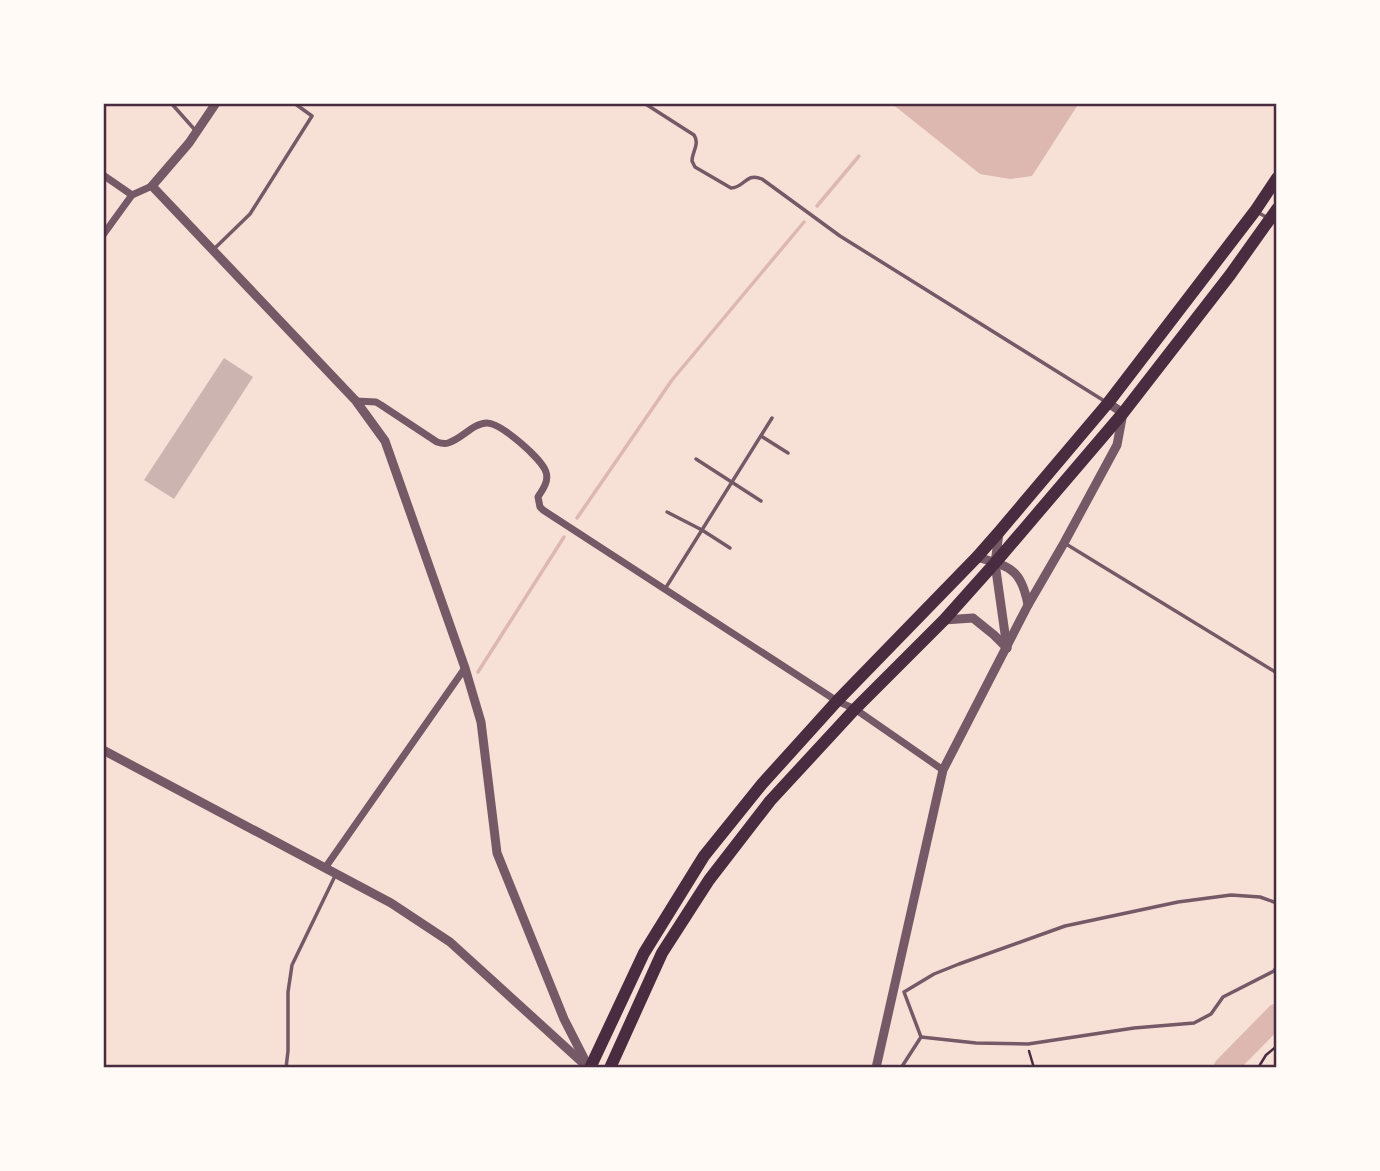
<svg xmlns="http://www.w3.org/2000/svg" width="1380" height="1171" font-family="'Playfair Display',serif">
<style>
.water{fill:#dcb8b0}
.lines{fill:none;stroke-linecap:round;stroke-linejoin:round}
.stream{stroke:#dcb8b0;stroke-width:3.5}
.river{stroke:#dcb8b0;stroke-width:23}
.building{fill:#ccb4b1}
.path{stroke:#4a2c40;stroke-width:2.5}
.service{stroke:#755966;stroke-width:3.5}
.minor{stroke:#755966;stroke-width:7}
.tertiary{stroke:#755966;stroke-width:9}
.primary{stroke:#4a2c40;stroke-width:12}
.neatline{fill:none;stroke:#4a2c40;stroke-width:2.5}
</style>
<rect width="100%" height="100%" fill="#f7e1d7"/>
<path class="water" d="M891,103H1079L1032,176L1010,179L980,174Z"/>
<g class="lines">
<g class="stream">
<path d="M817,206L859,156"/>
<path d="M577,518L672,380L804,222"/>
<path d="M478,672L564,537"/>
</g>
<path class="river" d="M1225,1068L1277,1015"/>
</g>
<path class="building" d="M224,358L253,377L174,499L144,480Z"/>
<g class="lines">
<g class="path">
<path d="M1029,1051L1034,1068"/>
<path d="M1258,1068L1266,1055L1277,1046"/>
</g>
<g class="service">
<path d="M171,103L195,130"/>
<path d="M644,103L694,135C700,144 692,152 692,161L695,167L731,188C745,188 745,172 762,179L840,236L1106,402"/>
<path d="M1257,212L1277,223"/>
<path d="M214,249L250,214L312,116L294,103"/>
<path d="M761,436L788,453"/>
<path d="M696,459L761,501"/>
<path d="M667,512L702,530L730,548"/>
<path d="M1066,544L1277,673"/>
<path d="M665,589L772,418"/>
<path d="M921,1037L976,1043L1028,1044L1134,1028L1194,1023L1211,1014L1223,997L1274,971L1277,966"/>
<path d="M286,1068L288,1051V992L292,965L335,876"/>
<path d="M901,1068L921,1037L904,992L934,974L959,964L1065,926L1178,902L1231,895L1260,897L1277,903"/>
</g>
<g class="minor">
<path d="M103,175L132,195"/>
<path d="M103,235L132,195L152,186"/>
<path d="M356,401L376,402L381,405L437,442C440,443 445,444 448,443C462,439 473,423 487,423C501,423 542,459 546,472C549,481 543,489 538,497L540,507L543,510L837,701L855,709L943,770"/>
<path d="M325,868L465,668"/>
</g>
<g class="tertiary">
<path d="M216,103L189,143L152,186L356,401L385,441L465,668L481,722L497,853L564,1019L589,1068"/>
<path d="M999,533L995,563L1007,648"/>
<path d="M977,557C1010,567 1021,568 1028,605"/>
<path d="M944,620L973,618L994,635L1007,648"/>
<path d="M103,750L391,903L450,942L584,1064"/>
<path d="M876,1068L943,770L1028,605L1064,543L1117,445L1123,413L1108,403"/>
</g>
<g class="primary">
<path d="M590,1068L644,953L704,856L762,784L837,701L977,557L999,532L1108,403L1255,211L1277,178"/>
<path d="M610,1068L662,953L709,880L770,801L855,709L944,620L995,563L1123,413L1230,275L1277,209"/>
</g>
</g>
<rect width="1380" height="1171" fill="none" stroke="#fffaf5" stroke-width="210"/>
<rect x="105" y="105" width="1170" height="961" class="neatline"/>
</svg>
